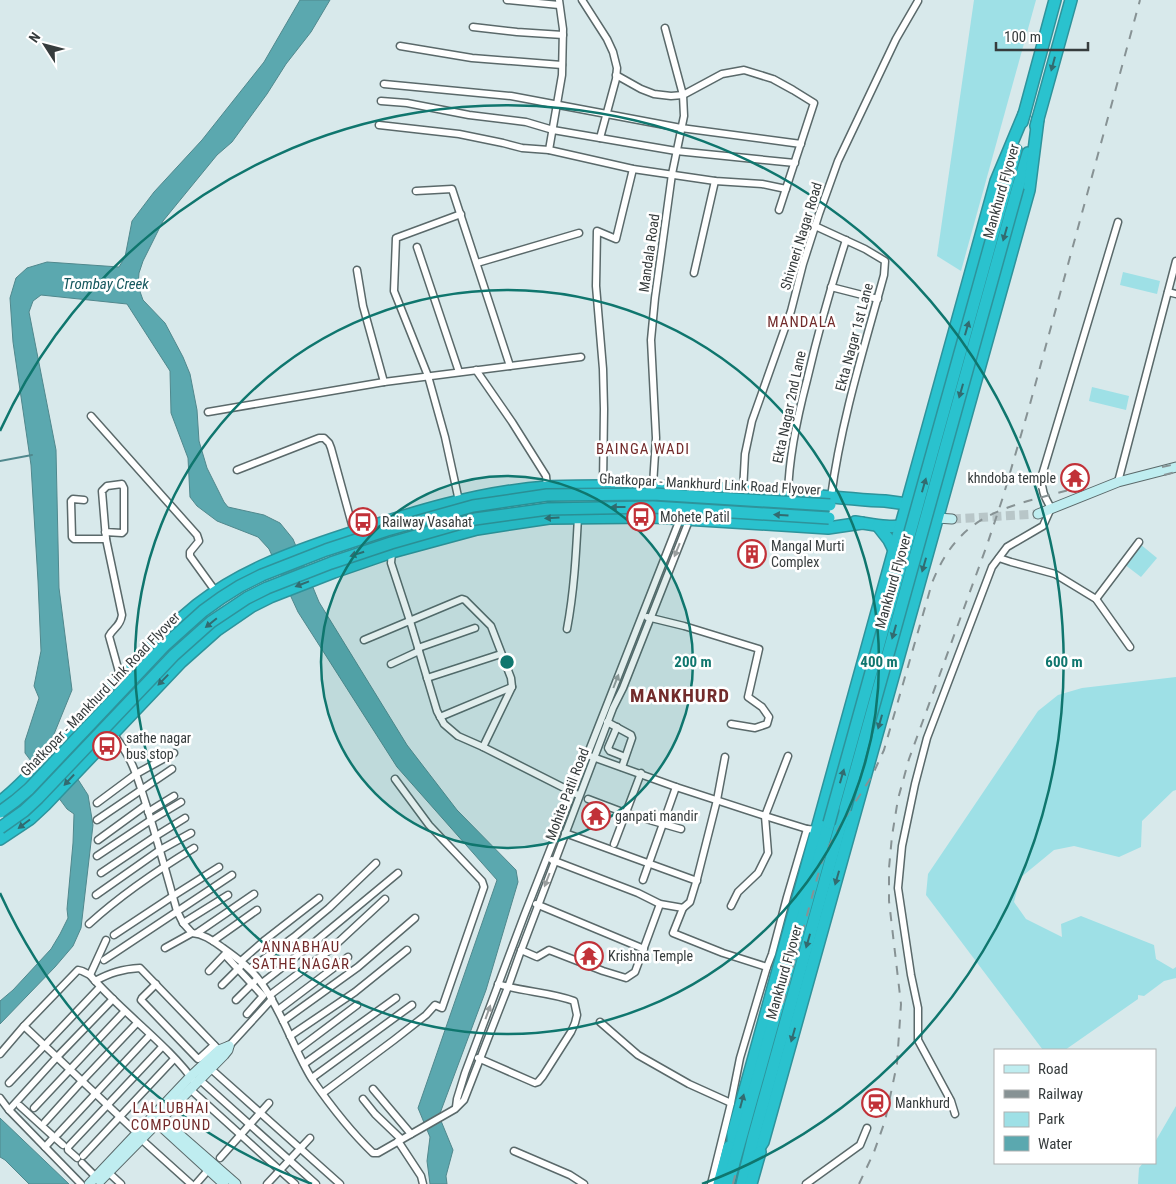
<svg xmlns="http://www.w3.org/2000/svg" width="1176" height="1184" font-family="'Roboto Condensed',sans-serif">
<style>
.green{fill:#9ee0e6}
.water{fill:#5ba8af;stroke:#50888d}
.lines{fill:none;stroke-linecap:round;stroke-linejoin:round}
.stream{stroke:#50888d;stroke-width:2}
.secondary-tunnel{stroke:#b8c6c8;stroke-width:9;stroke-dasharray:9 4.5;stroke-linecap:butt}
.street-casing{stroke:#5a696a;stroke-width:9}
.secondary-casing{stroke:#5a696a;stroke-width:11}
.highway-casing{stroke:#2e939b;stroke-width:14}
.street{stroke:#fff;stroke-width:6}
.secondary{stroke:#bfedf0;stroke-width:9}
.highway{stroke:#2ac2ce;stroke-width:11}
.rail{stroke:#879294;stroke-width:2;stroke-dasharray:9 9;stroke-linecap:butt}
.highway-bridge-casing{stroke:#2e939b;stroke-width:14;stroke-linecap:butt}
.highway-bridge{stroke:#2ac2ce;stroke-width:11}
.oneway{fill:#326b70}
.oneway2{fill:#9a9e9e}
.ring{fill:none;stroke:#0f766e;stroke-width:2.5}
.labels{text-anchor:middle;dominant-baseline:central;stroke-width:5;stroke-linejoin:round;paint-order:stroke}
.street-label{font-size:14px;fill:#363c3d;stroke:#fff}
.poi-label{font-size:14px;fill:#363c3d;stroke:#fff;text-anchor:start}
.water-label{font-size:15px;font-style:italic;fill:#16585e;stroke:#fff}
.neighbourhood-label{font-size:15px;letter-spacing:1px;fill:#722b2b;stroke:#fff}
.district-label{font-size:19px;font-weight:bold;letter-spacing:1px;fill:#722b2b;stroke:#fff}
.centre{fill:#0f766e;stroke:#fff;stroke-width:2.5}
.ring-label{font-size:15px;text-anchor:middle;font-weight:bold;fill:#0f766e;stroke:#fff;stroke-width:5;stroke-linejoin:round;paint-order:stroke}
</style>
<rect width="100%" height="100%" fill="#d8e9eb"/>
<g class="green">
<path d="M974,0H1036L961,271L937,256Z"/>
<path d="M1123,272L1160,281L1157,294L1120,285Z"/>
<path d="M1092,387L1129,396L1126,410L1089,401Z"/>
<path d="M1140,544L1157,558L1141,577L1124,564Z"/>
<path d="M1176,677V790L1173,791L1142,821L1141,847L1119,857L1074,846L1054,850L1020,878L1014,902L1026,919L1062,937L1061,924L1081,916L1154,945L1156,959L1173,969L1176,967V978L1164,981L1144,996L1138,995V999L1065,1050H1043L926,895L928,874L1038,711L1058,695L1082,688Z"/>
<path d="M1176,1106V1184H1138L1139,1168L1143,1163H1155V1142Z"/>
</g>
<g class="water">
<path d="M300,0H330L311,32L286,64L267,94L232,142L217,155L163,221L143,261L139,273L138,286L143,300L165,323L183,357L190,374L197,410L199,441L207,468L224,502L228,507L264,515L280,523L293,539L319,602L407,745L457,810L516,870L518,882L486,990L439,1116L453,1150L446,1176L447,1184H430L427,1161L430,1137L418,1108L497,880L397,767L298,612L269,549L258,537L217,521L197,506L190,497L188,458L171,413L170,371L127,304L41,295L33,301L29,312L56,450L59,588L72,690L52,739L88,795L93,825L81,928L73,946L55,967L0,1024V1001L13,990L51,949L60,934L68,918L67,909L73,843L74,814L67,809L25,753V741L39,698L34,686L41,651L38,581L31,465L13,342L10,298L16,278L27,268L47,262L119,267L125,257L132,221L154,192L202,140L264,62Z"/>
<path d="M0,1118L69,1184H29L5,1160L0,1157Z"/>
</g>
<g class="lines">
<path class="stream" d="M0,461L32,455"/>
<path class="secondary-tunnel" d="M952,519L1038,514"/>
<defs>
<g id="street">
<path d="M507,0L559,5"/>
<path d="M582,0L607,39L613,52L617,68L616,79L600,138"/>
<path d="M473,27L517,32L563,35"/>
<path d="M400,46L472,58L562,65"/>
<path d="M616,75L641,89L654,94L671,96L683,95L722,74L744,70L773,79L793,90L814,103L779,210"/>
<path d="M384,84L511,96L681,128L801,144"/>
<path d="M381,101L407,103L469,115L526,122L553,130L676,151L795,163"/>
<path d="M379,125L459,134L503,143L522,148L549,150L633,169L715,181L762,184L786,189"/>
<path d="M549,150L562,75L563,29L559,0"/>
<path d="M416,191L452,189L510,366"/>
<path d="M815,226L865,249L885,261L884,275C864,348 841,421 831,497"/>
<path d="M417,247L459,372"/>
<path d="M477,263L579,233"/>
<path d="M357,270L363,306L384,382"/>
<path d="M694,273L715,181"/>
<path d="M831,287L878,299"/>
<path d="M1168,292L1176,294"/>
<path d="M476,370L512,422L546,476L547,487"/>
<path d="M208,412L384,382L581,357"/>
<path d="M91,416L197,535L199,541L190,552V556L216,592"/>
<path d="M237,470L319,438H324L329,443L331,448L354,532"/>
<path d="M1118,482L1176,261"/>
<path d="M653,485L656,438L651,340L655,298L672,174L684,116L683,95L665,28"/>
<path d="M603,486L604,409L603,369L596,286L597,231L616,239L633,169"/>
<path d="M743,491L745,454L752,421L791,311L803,264L819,214L838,161L896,39L918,1"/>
<path d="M788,494C789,455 797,418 807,380C818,333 831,286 846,240"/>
<path d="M84,500L73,499L71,501L72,537L74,539H106"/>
<path d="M459,501L445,437L428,376L394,291L396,238L461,214"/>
<path d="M387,528L392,552L391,563L410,621L437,711L444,724L458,736L483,747L576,794"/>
<path d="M105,532L122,533L124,531V488L122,484L107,486L102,491L106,539L122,615C120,627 114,627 109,636L121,679"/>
<path d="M999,558L1011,562L1055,574L1096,599L1130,647"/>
<path d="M1096,599L1139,542"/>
<path d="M647,617L684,626L759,649L748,697L762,707L769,717L767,724L755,728L731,724"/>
<path d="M567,629C574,592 576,555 578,517"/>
<path d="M364,640L462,599L465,600L491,626L511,678L512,687L483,747"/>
<path d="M418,648L475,628"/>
<path d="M391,664L419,651"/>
<path d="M427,678L501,654"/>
<path d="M440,717L512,687"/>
<path d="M607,722L631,735L632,738L622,767"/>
<path d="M617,727L608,748L610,751L625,757"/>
<path d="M113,734C134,759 139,783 149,814C159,846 168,879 177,911L183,923L192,933C204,934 213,941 223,948C237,958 252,969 262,984C283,1013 293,1048 312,1079C330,1105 350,1131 373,1153H378L455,1109L464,1100L508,987L519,956L613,708L623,688L690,518"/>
<path d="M590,756L676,787L765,816L807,829"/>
<path d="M588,799L625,813L681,829"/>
<path d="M97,803L136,774L174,753"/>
<path d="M148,812L174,796"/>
<path d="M97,820L172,769"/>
<path d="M565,833L697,881"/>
<path d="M98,840L146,805"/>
<path d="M614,844L641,773"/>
<path d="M97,856L151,820L181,802"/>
<path d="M552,860L638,893L660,904L683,908L690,902L697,879L717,800L725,757"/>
<path d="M101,873L156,836L185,818"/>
<path d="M643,880L676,787"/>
<path d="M96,895L160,850L191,833"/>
<path d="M536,904L644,949"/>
<path d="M731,906L738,892L758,873L768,853L765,816L788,756"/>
<path d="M683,908L673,933L723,953L767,967"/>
<path d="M183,923L228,895"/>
<path d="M89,924C122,894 156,871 194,848"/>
<path d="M197,933L254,894"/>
<path d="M114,935L173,896L219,867"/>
<path d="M213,941L257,910"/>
<path d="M165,948L192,933"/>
<path d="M521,950L537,957L549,950L603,971L626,978L635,972L660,904"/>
<path d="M225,955L263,996L247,1014"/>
<path d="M104,960L232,875"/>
<path d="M241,961L265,940L319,898"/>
<path d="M250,969L294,937L329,908L376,863"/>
<path d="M209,971L227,952"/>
<path d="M90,975L106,940"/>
<path d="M95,981C110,973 122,969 140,968L221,1052"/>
<path d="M262,983L316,941L398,873"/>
<path d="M156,984L142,998L141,1000L198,1059L200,1058L214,1045"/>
<path d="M222,985L241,966"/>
<path d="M270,995L331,949L385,899"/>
<path d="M236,1000L255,981"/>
<path d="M278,1010L348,957"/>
<path d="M283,1021L358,967L415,918"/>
<path d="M600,1022L638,1055L689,1084L731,1103"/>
<path d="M24,1026L137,1133"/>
<path d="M290,1036L355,992L407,950"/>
<path d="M229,1046L272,999"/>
<path d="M297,1050L357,1005"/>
<path d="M0,1054L24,1026L78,970L82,971L90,975C122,1013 168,1044 196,1084"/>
<path d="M478,1058L535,1083L538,1082L543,1076L571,1032L575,1023L577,1015L574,1001C550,992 523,992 498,984"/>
<path d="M304,1064L396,998"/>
<path d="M211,1069L340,1184"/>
<path d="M312,1078L412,1005"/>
<path d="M200,1080L316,1184"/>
<path d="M9,1083L100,987"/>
<path d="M373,1089L411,1134"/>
<path d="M191,1090L295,1184"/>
<path d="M323,1093L394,1040L426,1015L435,1005L442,1008L484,887L482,881L429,825L395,779"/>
<path d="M0,1098L9,1110L81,1184"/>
<path d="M363,1099L375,1114L401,1139"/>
<path d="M20,1106L54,1137L45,1147"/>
<path d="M456,1107L457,1099L465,1073L524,916L680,519L684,493"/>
<path d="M34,1108L123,1013"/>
<path d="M9,1110L57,1057L113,999"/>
<path d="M955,1114L951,1101L918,1040V1008L911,975L898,888L902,846L915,784L927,738L992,567L1007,547L1043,526L1051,508C1044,496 1041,490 1042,475L1118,222"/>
<path d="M45,1122L82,1081L136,1024"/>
<path d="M58,1134L150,1035"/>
<path d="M54,1137L63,1145"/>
<path d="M141,1139L191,1184"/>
<path d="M398,1141L421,1176L423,1184"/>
<path d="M514,1151L570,1175L584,1184"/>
<path d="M83,1156L174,1059"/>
<path d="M77,1158L68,1150V1147L162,1047"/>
<path d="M220,1158L269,1103"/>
<path d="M82,1163L96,1177"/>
<path d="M108,1172L121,1184"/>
<path d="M196,1184L210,1168"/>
<path d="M267,1184L310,1138"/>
<path d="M711,1184L731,1103L740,1058L767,967L772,954L787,897L807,829L817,830"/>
<path d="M806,1184L860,1145L867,1128"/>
</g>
<g id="secondary">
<path d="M1038,514L1118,482L1176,467"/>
<path d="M937,518L952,519"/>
<path d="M157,1115L236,1184"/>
<path d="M154,1120L224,1184"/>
<path d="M100,1181L224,1055L228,1050L229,1046"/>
<path d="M89,1184L190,1077L219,1050L229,1046"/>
</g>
<g id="highway">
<path d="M1022,122L1055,0"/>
<path d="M1036,126L1071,0"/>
<path d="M1007,184L1016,150"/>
<path d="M1018,187L1028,153"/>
<path d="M855,522C871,524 890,529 906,525"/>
<path d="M878,526L889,540L894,550"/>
<path d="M0,802C21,786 39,765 57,746C103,699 146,647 197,605C240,571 293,552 345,535C411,513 478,492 547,487C566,486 584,486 602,486C678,485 755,490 831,497C849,498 867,501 885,501L907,504L913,507"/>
<path d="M0,839L30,819L45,805L181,662L217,630L252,606L270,597L334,572L392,552L477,529L549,518L653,517L828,528L862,523"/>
<path d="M733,1166V1133L996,181L1024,114"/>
<path d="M746,1168L763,1142L1029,190L1038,119"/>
<path d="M719,1184L729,1147"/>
<path d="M728,1184L829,823"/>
<path d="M742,1184L753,1139L845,809"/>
<path d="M751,1184L760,1152"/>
</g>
</defs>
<use href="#street" class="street-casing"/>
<use href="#secondary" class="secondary-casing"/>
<use href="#highway" class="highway-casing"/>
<use href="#street" class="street"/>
<use href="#secondary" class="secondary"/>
<use href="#highway" class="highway"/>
<g class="rail">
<path d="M1162,467L1176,464"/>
<path d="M1164,475L1176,472"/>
<path d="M783,1003L821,864L830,844L840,826L872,776L884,750L932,583C961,509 1011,507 1079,487"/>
<path d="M733,1184L736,1172"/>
<path d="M859,1184L874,1152L885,1121L897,1064L901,1004L889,901V868L892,836L898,799L909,759L987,545L1003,497L1030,404L1140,0"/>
</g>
<defs>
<g id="highway-bridge">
<path d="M845,809L1018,187"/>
<path d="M0,812L15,801L29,789L164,646L203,611L221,598L240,586L262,575L326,550L387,530L473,506L547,495L653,494L830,505"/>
<path d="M829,823L1007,184"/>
<path d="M0,828L24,811L38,798L174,655L211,622L247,598L267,588L331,563L391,543L475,519L548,509L653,507L829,518"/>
</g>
</defs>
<use href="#highway-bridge" class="highway-bridge-casing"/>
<use href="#highway-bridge" class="highway-bridge"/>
</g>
<defs><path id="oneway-solid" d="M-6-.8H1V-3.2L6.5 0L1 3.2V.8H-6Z" transform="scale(1.25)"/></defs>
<g class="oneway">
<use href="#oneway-solid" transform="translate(1053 64) rotate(105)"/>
<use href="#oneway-solid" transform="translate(1005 234) rotate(106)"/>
<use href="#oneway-solid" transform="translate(967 328) rotate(-74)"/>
<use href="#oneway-solid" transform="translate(961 391) rotate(106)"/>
<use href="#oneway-solid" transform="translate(924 485) rotate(-74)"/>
<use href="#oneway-solid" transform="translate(618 507) rotate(180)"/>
<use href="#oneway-solid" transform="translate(781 515) rotate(-176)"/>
<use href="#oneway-solid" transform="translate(552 518) rotate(176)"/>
<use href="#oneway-solid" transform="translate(357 554) rotate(162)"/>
<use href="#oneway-solid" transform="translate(924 565) rotate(106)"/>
<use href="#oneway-solid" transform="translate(302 584) rotate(159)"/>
<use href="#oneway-solid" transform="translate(211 623) rotate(141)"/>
<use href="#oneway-solid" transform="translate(894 632) rotate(106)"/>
<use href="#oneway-solid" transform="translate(163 680) rotate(134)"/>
<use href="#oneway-solid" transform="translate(880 722) rotate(106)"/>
<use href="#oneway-solid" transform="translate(842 776) rotate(-74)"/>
<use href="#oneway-solid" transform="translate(69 780) rotate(133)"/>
<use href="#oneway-solid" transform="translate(24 824) rotate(143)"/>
<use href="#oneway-solid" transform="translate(837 878) rotate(106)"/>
<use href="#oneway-solid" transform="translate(808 941) rotate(106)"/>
<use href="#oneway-solid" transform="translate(793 1035) rotate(106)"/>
<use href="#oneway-solid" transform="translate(742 1101) rotate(-75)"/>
</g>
<g class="oneway2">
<use href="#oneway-solid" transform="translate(677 550) rotate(112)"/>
<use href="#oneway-solid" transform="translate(616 681) rotate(-69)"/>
<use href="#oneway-solid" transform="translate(547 880) rotate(111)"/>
<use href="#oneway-solid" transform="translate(488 1012) rotate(-70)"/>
</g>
<circle cx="507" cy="662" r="186" fill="#0f766e" fill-opacity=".12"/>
<g class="ring">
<circle cx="507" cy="662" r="186"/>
<circle cx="507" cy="662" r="372"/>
<path d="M312 1184A557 557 0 0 1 0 893M0 431A557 557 0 1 1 702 1184"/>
</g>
<defs>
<symbol id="temple-ring" viewBox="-11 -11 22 22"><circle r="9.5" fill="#fff" stroke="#c13138" stroke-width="1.5"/><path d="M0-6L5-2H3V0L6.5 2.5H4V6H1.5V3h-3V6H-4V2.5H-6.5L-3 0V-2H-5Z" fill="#c13138"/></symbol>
<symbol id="bus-ring" viewBox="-11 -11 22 22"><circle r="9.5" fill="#fff" stroke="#c13138" stroke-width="1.5"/><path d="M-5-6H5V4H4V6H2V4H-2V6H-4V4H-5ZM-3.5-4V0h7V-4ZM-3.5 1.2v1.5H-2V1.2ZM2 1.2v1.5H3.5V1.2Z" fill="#c13138"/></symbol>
<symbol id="building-ring" viewBox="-11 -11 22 22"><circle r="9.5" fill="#fff" stroke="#c13138" stroke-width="1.5"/><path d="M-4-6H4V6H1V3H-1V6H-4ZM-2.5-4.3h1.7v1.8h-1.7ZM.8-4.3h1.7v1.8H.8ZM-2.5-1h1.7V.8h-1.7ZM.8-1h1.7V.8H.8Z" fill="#c13138"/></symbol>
<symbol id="station-ring" viewBox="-11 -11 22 22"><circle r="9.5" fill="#fff" stroke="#c13138" stroke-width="1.5"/><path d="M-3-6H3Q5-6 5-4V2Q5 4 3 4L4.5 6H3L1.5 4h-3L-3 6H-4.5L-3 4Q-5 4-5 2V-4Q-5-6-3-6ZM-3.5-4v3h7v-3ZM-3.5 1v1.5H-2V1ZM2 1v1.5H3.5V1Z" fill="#c13138"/></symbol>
</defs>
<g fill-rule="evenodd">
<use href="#temple-ring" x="1059" y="462" width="32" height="32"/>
<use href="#bus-ring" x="625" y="501" width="32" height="32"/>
<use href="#bus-ring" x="347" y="506" width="32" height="32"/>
<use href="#building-ring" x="736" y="538" width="32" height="32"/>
<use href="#bus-ring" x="91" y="730" width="32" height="32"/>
<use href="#temple-ring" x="580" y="800" width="32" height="32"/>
<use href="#temple-ring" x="573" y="940" width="32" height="32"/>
<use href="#station-ring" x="860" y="1087" width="32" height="32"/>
</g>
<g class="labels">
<g class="street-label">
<text transform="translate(1001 191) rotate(-74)">Mankhurd Flyover</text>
<text transform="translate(801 236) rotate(-73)">Shivneri Nagar Road</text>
<text transform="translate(649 253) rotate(-82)">Mandala Road</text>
<text transform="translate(854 337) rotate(-75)">Ekta Nagar 1st Lane</text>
<text transform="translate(789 407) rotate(-78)">Ekta Nagar 2nd Lane</text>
<text transform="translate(710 484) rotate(3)">Ghatkopar - Mankhurd Link Road Flyover</text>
<text transform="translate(893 581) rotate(-74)">Mankhurd Flyover</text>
<text transform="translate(100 694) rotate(-46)">Ghatkopar - Mankhurd Link Road Flyover</text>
<text transform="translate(567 794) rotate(-69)">Mohite Patil Road</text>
<text transform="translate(784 972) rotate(-74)">Mankhurd Flyover</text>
</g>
<g class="poi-label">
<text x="1056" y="478" text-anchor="end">khndoba temple</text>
<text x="660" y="517">Mohete Patil</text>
<text x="382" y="522">Railway Vasahat</text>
<text x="771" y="546">Mangal Murti<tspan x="771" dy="16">Complex</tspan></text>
<text x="126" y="738">sathe nagar<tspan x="126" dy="16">bus stop</tspan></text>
<text x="615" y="816">ganpati mandir</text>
<text x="608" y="956">Krishna Temple</text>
<text x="895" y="1103">Mankhurd</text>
</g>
<g class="water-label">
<text x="106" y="284">Trombay Creek</text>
</g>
<g class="neighbourhood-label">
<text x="802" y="322">MANDALA</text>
<text x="643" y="449">BAINGA WADI</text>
<text x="301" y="947">ANNABHAU<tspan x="301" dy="17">SATHE NAGAR</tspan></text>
<text x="171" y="1108">LALLUBHAI<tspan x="171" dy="17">COMPOUND</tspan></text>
</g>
<g class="district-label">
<text x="680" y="695">MANKHURD</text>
</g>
</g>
<circle cx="507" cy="662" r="8" class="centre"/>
<g class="ring-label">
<text x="693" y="667">200 m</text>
<text x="879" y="667">400 m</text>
<text x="1064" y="667">600 m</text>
</g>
<rect x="994" y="1049" width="162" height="115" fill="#ffffff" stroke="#afb1b1"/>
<rect x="1004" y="1065" width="25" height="8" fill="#bfedf0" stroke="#afb1b1"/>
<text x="1038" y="1074" font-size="15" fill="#363c3d">Road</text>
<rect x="1004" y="1090" width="25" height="8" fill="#879294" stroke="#afb1b1"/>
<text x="1038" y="1099" font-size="15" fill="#363c3d">Railway</text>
<rect x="1004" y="1112" width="25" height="15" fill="#9ee0e6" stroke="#afb1b1"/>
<text x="1038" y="1124" font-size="15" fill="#363c3d">Park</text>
<rect x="1004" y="1136" width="25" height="15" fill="#5ba8af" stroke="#afb1b1"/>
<text x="1038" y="1149" font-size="15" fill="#363c3d">Water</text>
<g transform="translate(45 45) rotate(306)" stroke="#ffffff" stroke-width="4" paint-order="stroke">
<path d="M0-4L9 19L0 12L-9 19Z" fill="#363c3d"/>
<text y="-8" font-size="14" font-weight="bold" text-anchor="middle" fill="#363c3d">N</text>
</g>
<path d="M996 42v8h92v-8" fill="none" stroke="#363c3d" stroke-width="2.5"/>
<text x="1004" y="42" font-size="15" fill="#363c3d" stroke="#ffffff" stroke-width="4" paint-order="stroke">100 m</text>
</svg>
